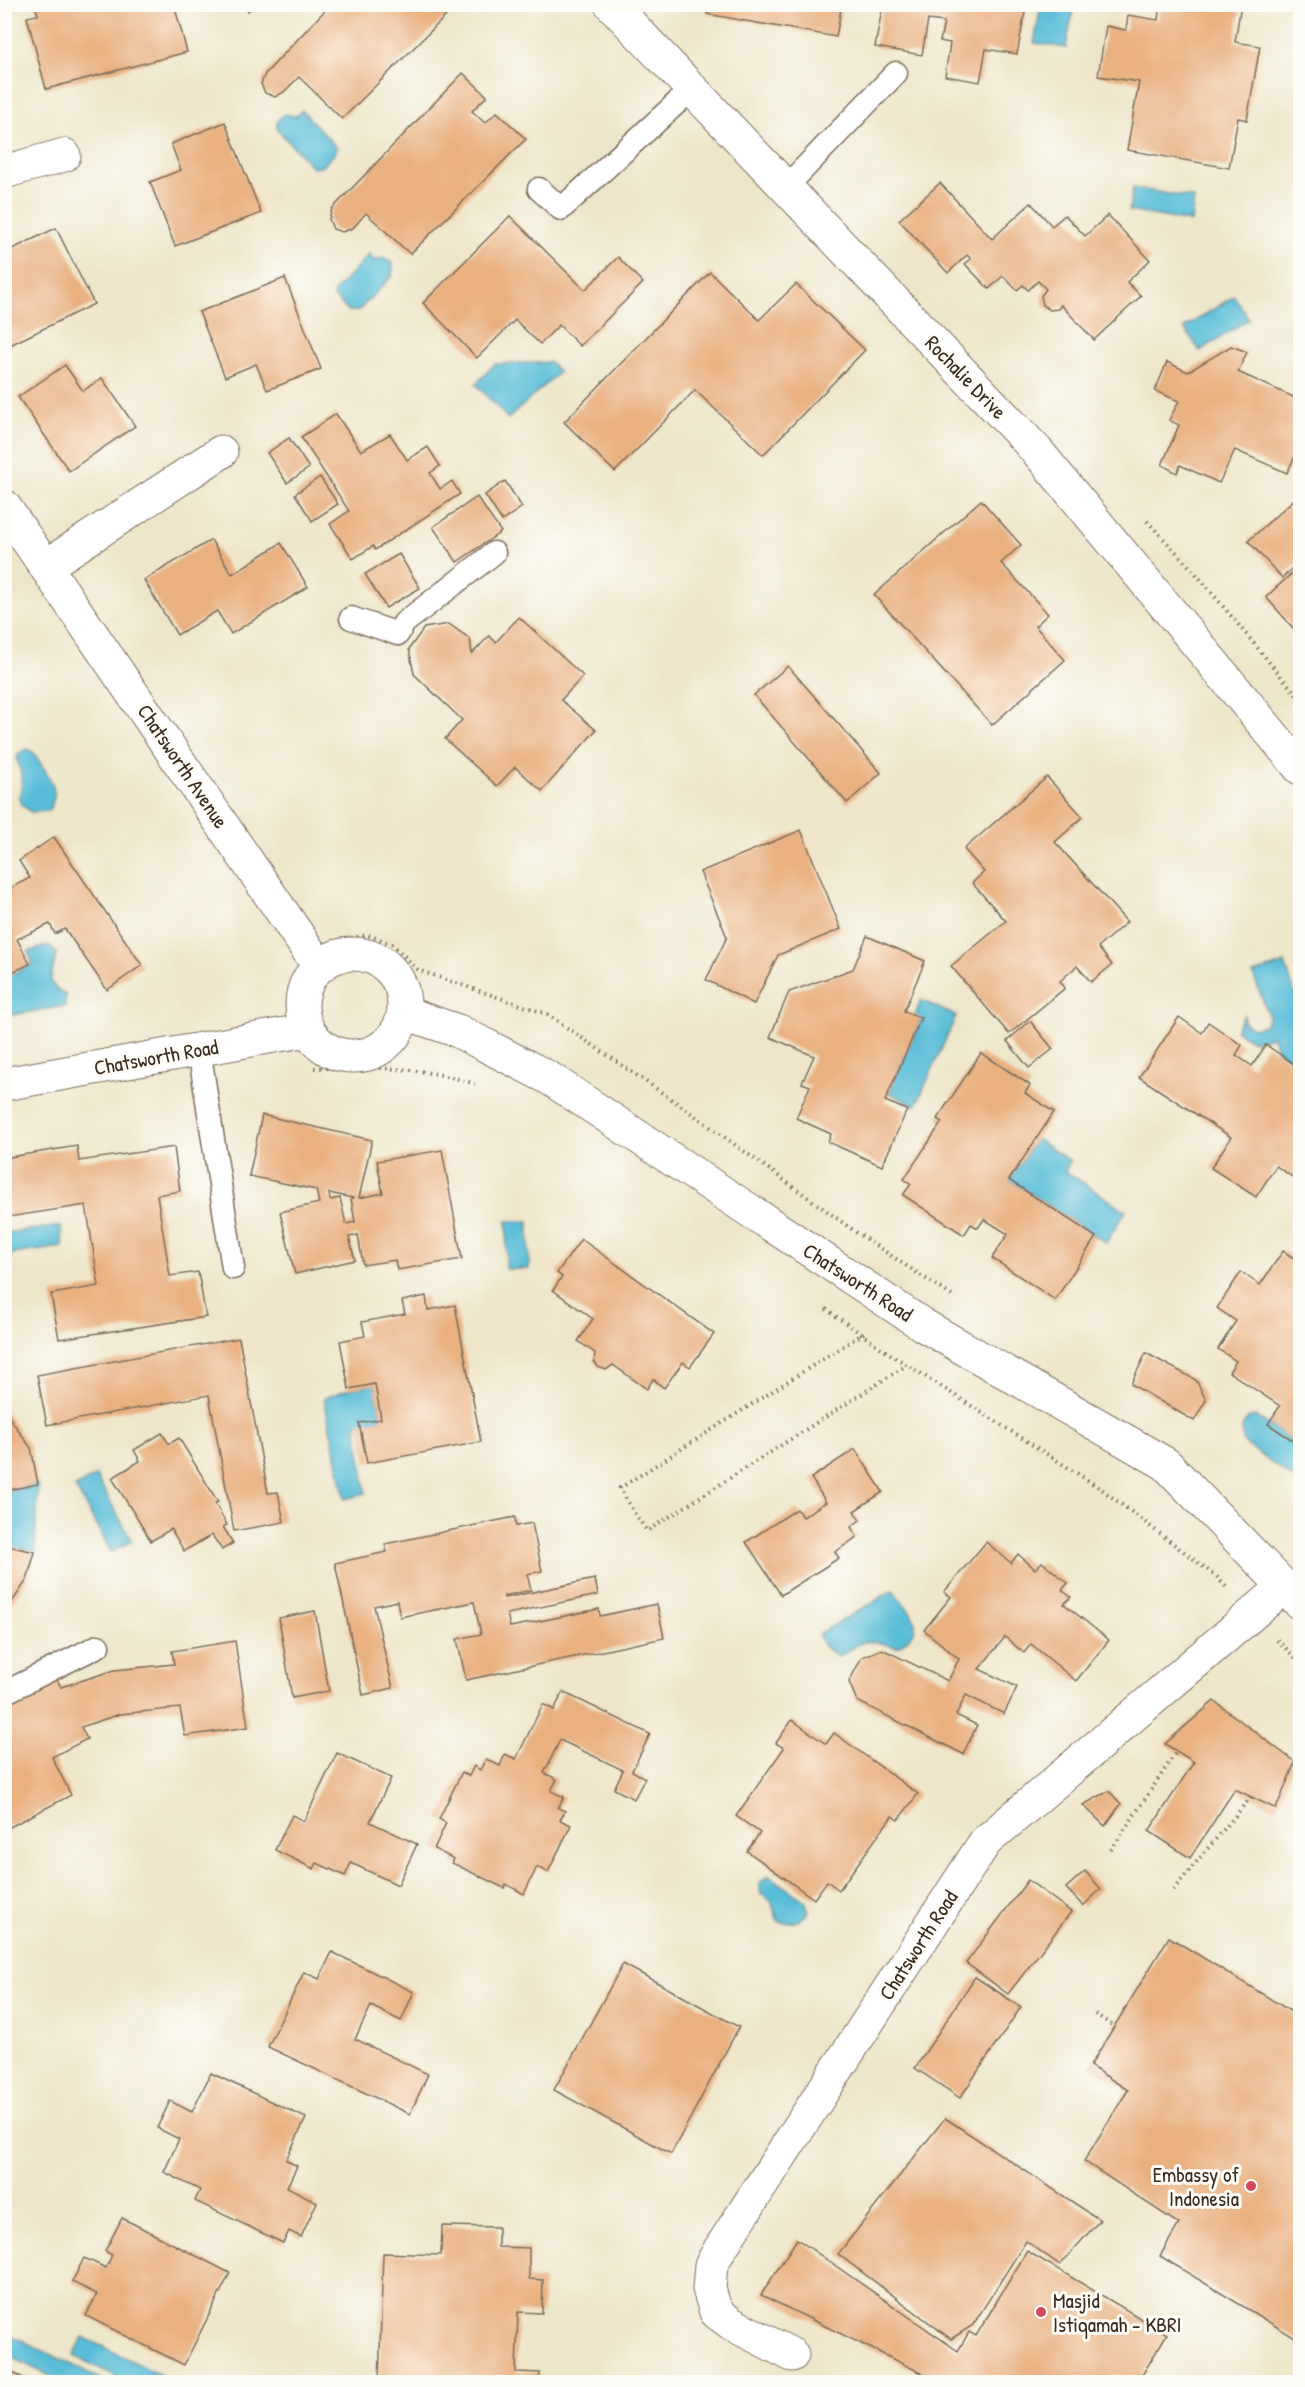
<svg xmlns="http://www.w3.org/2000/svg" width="1305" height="2387" font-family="'Patrick Hand',sans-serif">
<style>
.water{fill:#59bdd8;stroke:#4a747b;stroke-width:1.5}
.building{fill:#e9b080;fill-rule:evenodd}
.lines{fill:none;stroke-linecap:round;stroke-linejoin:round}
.service-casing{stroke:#7a6c5a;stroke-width:25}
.minor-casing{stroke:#7a6c5a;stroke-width:35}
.path{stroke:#7a6c5a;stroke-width:4;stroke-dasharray:1.5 4.5;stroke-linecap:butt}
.service{stroke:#fff;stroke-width:22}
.minor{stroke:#fff;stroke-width:33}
.poi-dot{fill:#d1495b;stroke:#fdfcf7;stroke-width:2}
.labels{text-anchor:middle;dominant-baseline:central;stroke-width:6;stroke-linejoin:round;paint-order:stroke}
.street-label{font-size:21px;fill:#3b2a1e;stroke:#fdfcf7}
.poi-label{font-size:21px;fill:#3b2a1e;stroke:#fdfcf7;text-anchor:end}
</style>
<rect width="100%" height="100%" fill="#fdfcf7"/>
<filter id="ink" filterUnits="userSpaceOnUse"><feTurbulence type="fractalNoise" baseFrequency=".0167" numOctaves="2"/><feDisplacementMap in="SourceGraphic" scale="12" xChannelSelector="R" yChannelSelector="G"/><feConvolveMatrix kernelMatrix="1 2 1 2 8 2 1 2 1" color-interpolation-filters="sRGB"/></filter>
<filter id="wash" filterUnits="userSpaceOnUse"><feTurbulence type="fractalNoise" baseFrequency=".008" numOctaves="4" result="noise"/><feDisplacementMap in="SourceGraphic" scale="24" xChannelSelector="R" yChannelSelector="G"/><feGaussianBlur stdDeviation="1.35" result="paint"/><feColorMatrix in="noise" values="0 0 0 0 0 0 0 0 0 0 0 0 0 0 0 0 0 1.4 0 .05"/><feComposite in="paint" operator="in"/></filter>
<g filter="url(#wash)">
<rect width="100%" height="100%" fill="#eee6ca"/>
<g class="water">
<path d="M1041,5H1074L1066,48L1034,43Z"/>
<path d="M302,110L337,148L336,152L321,167H312L278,130C275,122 278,119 284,114L296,116Z"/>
<path d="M1133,188L1194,198L1191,222L1129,211Z"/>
<path d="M369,254L374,261C382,257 386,258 393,264L392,276L358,311H349L333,296L334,292Z"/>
<path d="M1234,296L1249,319L1200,351L1184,328Z"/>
<path d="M550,362L559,372L508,419L476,384L495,364Z"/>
<path d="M27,749L33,752C45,772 64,789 48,811L31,812L22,805L19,795C25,782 21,773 17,759L19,753Z"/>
<path d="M49,945L57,954C53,974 42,983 66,995L65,1006L5,1016V978L33,964L28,952Z"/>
<path d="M1285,963L1300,1009V1065L1277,1050L1273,1036L1253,1041L1235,1030L1244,1015V1023L1253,1028L1265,1025L1269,1017L1253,974Z"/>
<path d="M921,1000L956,1016L916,1106L889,1093L921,1019L915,1016Z"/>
<path d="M1036,1139L1070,1161L1065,1171L1126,1211L1106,1243L1009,1180Z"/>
<path d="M507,1221H529V1269H506Z"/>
<path d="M61,1226L63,1247L5,1255V1233Z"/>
<path d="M375,1384L381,1419L356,1424L366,1493L345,1499L324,1398L349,1389Z"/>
<path d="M1255,1416L1300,1445V1477L1294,1479L1243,1442L1242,1427L1248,1418Z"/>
<path d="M96,1476L132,1541L111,1552L75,1487Z"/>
<path d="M38,1484L35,1552L5,1545V1491Z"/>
<path d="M893,1590C910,1613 931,1627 897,1647C887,1645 871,1639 861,1643C854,1646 847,1653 839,1656C828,1651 821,1646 819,1634Z"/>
<path d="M769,1876L805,1901L809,1911C800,1923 792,1925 778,1921L771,1901L761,1894L759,1883Z"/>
<path d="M4,2332H5L107,2382H62L5,2354Z"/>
<path d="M83,2337L161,2375L157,2382H128L74,2356Z"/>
</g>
<g id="blocks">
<g class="building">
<path d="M35,4H174L187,52L46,89L27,17L38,15Z"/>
<path d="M242,4H254L248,11Z"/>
<path d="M331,4H458L342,119L299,77L284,92L275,97L265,93L261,84L265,74Z"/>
<path d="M709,4H842L836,37L707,14Z"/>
<path d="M883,4H1039V9L1026,7L1017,54L986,49L980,82L945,76L950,43L940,41L944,22L928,20L922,55L875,47Z"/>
<path d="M1160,4H1241L1235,42L1260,46L1247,120L1238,118L1229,168L1127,150L1139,82L1098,76L1106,26L1126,30L1128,15L1158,20Z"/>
<path d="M463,73L487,96L472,111L485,123L497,112L526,139L410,254L366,213L353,228L342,232L333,229L329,219L332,209Z"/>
<path d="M225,122L261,213L175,246L150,182L181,170L171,144Z"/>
<path d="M940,183L992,239L1031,203L1052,226L1065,215L1085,236L1108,215L1150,260L1127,282L1141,296L1094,340L1061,305L1058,309L1050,310L1043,305L1041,296L1046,289L1038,281L1028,290L1023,285L1017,290L1003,276L989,289L965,264L971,259L967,255L948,273L899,220Z"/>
<path d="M510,216L585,290L618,257L643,283L580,346L559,325L540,344L515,320L477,358L423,303Z"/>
<path d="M56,228L94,304L4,348V253Z"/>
<path d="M710,272L759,320L796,284L865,350L763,455L695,390L615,472L564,422Z"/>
<path d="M285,278L321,369L267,390L256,364L225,377L199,312Z"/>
<path d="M1231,346L1247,352L1238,372L1300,400V446L1287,473L1235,450L1219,483L1180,465L1177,473L1162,465L1179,425L1169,420L1179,401L1155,391L1167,362L1188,372Z"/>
<path d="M65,365L83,391L102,378L135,426L69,471L18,397Z"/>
<path d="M336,414L361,451L390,434L407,460L428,447L440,466L430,473L440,489L452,481L460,494L375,550L373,546L353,559L330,524L349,511L301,437Z"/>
<path d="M289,438L309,468L287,483L267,453Z"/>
<path d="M320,477L338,504L312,521L295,494Z"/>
<path d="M505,481L522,507L502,521L485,495Z"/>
<path d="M1300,494V566L1298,563L1282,578L1248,541Z"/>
<path d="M477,497L501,532L457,562L433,527Z"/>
<path d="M981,500L1021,545L1001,563L1048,614L1035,626L1065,660L992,725L874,595Z"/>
<path d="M211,540L232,574L281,543L308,587L231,634L217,611L177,635L144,580Z"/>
<path d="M399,554L420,588L386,608L365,574Z"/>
<path d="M1300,566V636L1266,597Z"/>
<path d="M519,617L583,676L561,700L596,730L542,791L515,767L497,786L445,739L462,720L414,674L409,649L424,628L449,624L470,639L472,654L489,636L496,642Z"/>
<path d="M788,666L881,773L847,803L754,695Z"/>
<path d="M1047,777L1083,817L1055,842L1127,922L1098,947L1112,965L1091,982L1077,966L1060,981L1065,988L1009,1034L951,966L1006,921L972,883L984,872L964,849Z"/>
<path d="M4,805L10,816L4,818Z"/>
<path d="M801,830L841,929L778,955L754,1004L706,980L727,937L700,872Z"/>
<path d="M54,837L142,965L107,990L65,929L55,934L50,924L17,939L30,964L4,976V885L6,890L30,878L19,861Z"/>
<path d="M867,936L925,961L904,1011L921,1018L885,1101L907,1110L882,1166L828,1142L831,1134L796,1118L810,1086L802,1083L814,1056L770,1037L789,992L853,969Z"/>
<path d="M1179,1017L1202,1033L1208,1022L1242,1045L1236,1055L1252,1066L1266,1045L1300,1068V1091L1298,1095L1300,1097V1182L1276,1166L1256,1197L1211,1168L1231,1137L1139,1077Z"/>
<path d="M1030,1021L1053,1049L1029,1068L1007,1041Z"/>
<path d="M981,1053L1030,1085L1025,1093L1054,1112L1009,1180L1096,1237L1055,1300L992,1258L1008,1234L984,1219L978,1228L971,1224L964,1235L903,1195L911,1184L904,1179L942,1122L937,1119Z"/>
<path d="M262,1115L372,1140L359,1198L383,1193L377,1161L442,1150L462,1259L397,1270L395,1260L363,1265L358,1235L349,1237L355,1260L295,1274L280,1212L319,1203L316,1190L249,1176ZM329,1193L353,1198L351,1199L355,1222L346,1224L340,1198L330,1200Z"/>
<path d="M77,1146L79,1161L174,1147L180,1191L157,1195L170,1276L198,1272L206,1317L59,1339L51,1294L99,1286L86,1205L8,1217L7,1207H4V1158Z"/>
<path d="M581,1239L714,1334L690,1367L683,1362L664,1388L653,1379L647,1389L613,1365L606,1370L598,1367L594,1361L595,1353L578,1341L593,1319L553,1290L562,1277L557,1273Z"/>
<path d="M1283,1251L1300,1262V1445L1268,1424L1280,1406L1229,1372L1236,1361L1218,1349L1236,1321L1217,1308L1241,1272L1260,1285Z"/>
<path d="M426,1296L428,1310L455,1305L481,1442L367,1463L359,1423L381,1419L375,1384L349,1389L340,1341L365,1336L362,1322L405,1314L402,1301Z"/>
<path d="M239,1338L268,1493L278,1492L284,1522L234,1531L209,1395L47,1425L37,1375Z"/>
<path d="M1146,1353L1196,1380L1206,1400L1194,1421L1131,1384Z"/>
<path d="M4,1410L31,1448L38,1484L4,1491Z"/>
<path d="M162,1433L169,1444L179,1438L218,1502L215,1503L227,1525L223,1527L233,1543L222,1550L212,1535L184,1551L171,1529L151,1541L112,1478L140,1461L134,1450Z"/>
<path d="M855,1449L883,1492L854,1511L860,1520L851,1527L857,1537L835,1552L839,1558L781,1595L746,1542L797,1509L803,1517L826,1502L811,1478Z"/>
<path d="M515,1517L516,1526L532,1523L542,1571L527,1574L531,1590L504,1596V1598L595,1579L598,1595L507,1614L510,1627L599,1609L600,1616L657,1604L664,1638L466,1680L457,1639L481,1634L474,1602L400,1617L397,1601L374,1606L393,1688L363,1695L335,1563L387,1552L385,1544Z"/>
<path d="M986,1542L1011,1563L1018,1554L1035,1569L1042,1562L1068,1583L1062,1590L1071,1597L1064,1604L1109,1640L1076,1681L1031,1644L1024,1653L1005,1637L979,1669L1017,1687L1004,1714L966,1695L956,1715L977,1725L963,1754L857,1701L849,1682L862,1657L882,1649L948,1681L959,1659L924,1630L951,1597L944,1592Z"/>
<path d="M4,1545L35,1552L27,1580L4,1614Z"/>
<path d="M315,1611L329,1691L292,1698L279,1618Z"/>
<path d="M235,1641L248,1727L185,1736L180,1708L120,1714L81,1727L87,1739L52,1757L71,1795L10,1827L4,1816V1699L54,1674L61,1687L115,1670L174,1664L172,1651Z"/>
<path d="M563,1692L650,1734L632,1771L645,1778L634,1799L614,1789L623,1770L560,1740L544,1773L557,1779L551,1791L564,1797L558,1808L565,1811L560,1820L571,1825L548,1872L537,1867L524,1894L506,1884L504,1888L452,1863L454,1859L434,1849L446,1823L439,1819L462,1772L469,1776L474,1766L480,1770L486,1759L500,1766L505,1754L516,1759L543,1704L554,1710Z"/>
<path d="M1214,1701L1295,1762L1276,1809L1235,1789L1190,1858L1149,1831L1194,1762L1165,1744Z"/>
<path d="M792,1720L826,1744L834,1733L918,1794L898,1820L892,1816L839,1890L827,1881L814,1899L747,1851L760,1833L736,1816L784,1748L776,1743Z"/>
<path d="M337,1753L391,1778L370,1822L417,1844L398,1885L351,1863L345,1876L317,1863L314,1869L275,1850L292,1815L304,1821Z"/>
<path d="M1109,1791L1121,1804L1105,1826L1083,1805Z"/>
<path d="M1085,1871L1101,1889L1083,1906L1066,1888Z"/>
<path d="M1028,1880L1071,1912L1008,1994L966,1963Z"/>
<path d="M1169,1937L1300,2017V2341L1160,2256L1179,2224L1084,2161L1128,2090L1090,2066Z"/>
<path d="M332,1952L414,1992L401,2021L371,2006L355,2039L428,2074L410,2114L268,2047L304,1972L319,1979Z"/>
<path d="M623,1964L739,2027L671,2154L554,2090Z"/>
<path d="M975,1977L1021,2007L960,2098L915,2068Z"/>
<path d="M211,2073L306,2118L286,2160L297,2166L287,2187L317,2202L301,2237L289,2231L283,2243L195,2201L200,2190L164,2172L179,2139L157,2128L170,2101L192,2112Z"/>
<path d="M945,2118L1100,2220L1060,2265L1026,2241L973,2325L951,2339L838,2254Z"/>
<path d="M122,2218L230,2273L184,2365L86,2316L97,2294L72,2282L84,2258L106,2268L112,2255L105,2251Z"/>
<path d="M442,2226L498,2227V2247L529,2248V2279L543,2280L542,2313L518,2312L516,2372L540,2373L539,2382H379L383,2253L441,2255Z"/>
<path d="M797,2239L958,2351L969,2332L976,2336L1027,2251L1167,2334L1138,2382H940L761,2295Z"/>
<path d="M4,2369L32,2382H4Z"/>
</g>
</g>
</g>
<g filter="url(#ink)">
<use href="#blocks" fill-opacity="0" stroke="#7a6c5a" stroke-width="1.5"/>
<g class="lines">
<defs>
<g id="service">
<path d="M786,187L896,73"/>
<path d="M539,189L561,209L692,89"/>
<path d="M351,618L398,634L404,623L494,553"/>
<path d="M199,1049L233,1268"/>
<path d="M4,1693L98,1646"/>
</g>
<g id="minor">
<path d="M611,4L1037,451L1300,768"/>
<path d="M4,172L64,155"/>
<path d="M4,506L319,966"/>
<path d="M46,566L221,452"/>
<circle cx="353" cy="1005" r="51"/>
<path d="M405,1013L458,1031L549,1078L923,1325L1166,1464L1300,1603"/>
<path d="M4,1084L308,1030"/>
<path d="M792,2355L732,2324L716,2312L709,2289L711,2265L720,2249L985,1842L1285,1586"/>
</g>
</defs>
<use href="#service" class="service-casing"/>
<use href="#minor" class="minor-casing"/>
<g class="path">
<path d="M1147,521L1192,569L1300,699"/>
<path d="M345,939L368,935L392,944L418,970L547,1014L680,1105L860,1235L952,1296"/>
<path d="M314,1068C374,1068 417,1065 475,1084"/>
<path d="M826,1309L884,1350L1100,1488L1217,1577L1226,1587"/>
<path d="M864,1333L620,1488L633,1511L647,1531L907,1365"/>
<path d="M1277,1640L1300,1662"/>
<path d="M1111,1850L1177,1751"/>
<path d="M1173,1890L1251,1797"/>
<path d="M1095,2014L1115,2027"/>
</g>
<use href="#service" class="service"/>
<use href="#minor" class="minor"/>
</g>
</g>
<g class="poi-dot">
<circle cx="1251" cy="2186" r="6"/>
<circle cx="1041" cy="2312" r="6"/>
</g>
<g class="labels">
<g class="street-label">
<text transform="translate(966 377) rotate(46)">Rochalie Drive</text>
<text transform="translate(183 766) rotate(56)">Chatsworth Avenue</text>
<text transform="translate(156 1057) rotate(-10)">Chatsworth Road</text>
<text transform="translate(858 1282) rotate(33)">Chatsworth Road</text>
<text transform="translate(918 1945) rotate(-57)">Chatsworth Road</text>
</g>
<g class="poi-label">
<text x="1239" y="2174">Embassy of<tspan x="1239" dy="24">Indonesia</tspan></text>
<text x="1053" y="2300" text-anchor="start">Masjid<tspan x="1053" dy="24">Istiqamah - KBRI</tspan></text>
</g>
</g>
<rect width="1305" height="2387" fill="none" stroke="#fdfcf7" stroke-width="24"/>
</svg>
